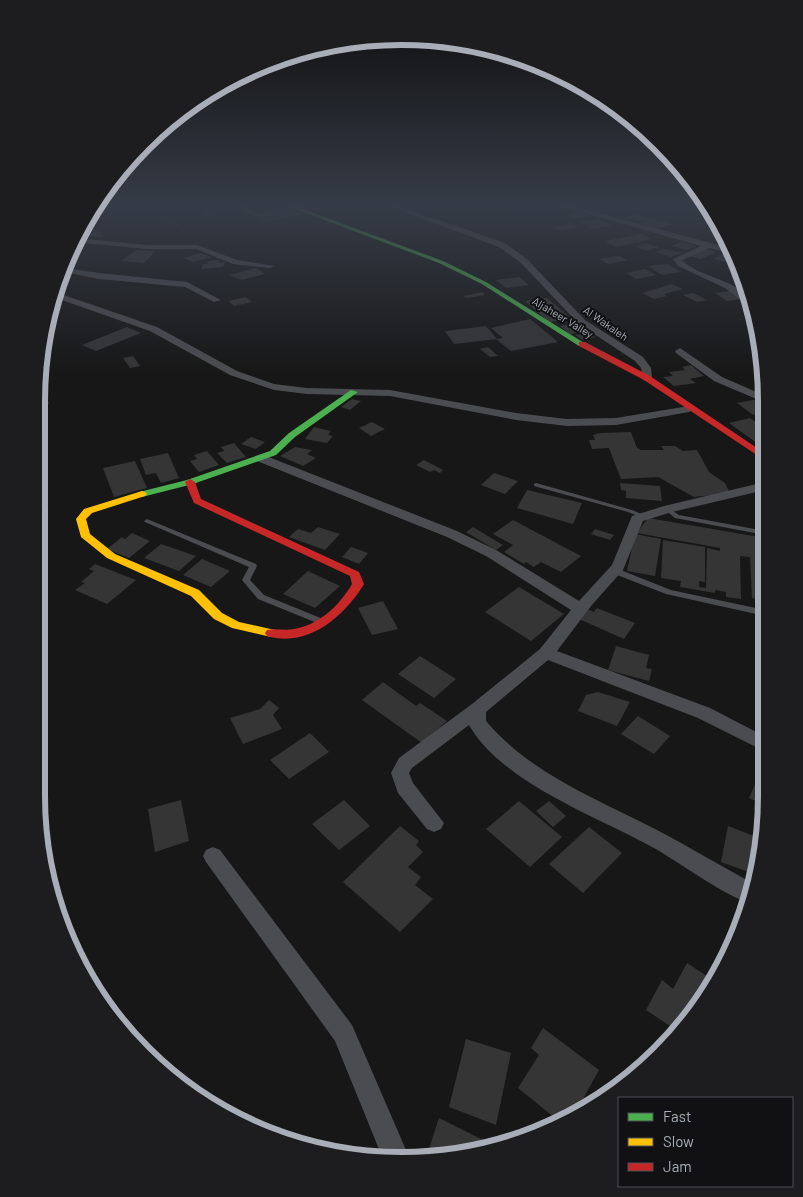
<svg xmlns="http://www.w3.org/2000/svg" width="803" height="1197" font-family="Barlow,sans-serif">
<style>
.building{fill:#353536}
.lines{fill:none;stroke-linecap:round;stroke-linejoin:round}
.path{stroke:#4d4e52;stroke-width:1;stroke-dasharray:1 2;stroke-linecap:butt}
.lane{fill:#4b4c50;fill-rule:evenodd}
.street{fill:#4b4c50;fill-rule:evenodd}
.fast{fill:#4caf50;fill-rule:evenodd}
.slow{fill:#ffc107;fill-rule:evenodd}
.jam{fill:#c62828;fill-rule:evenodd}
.labels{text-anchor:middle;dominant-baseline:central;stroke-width:4;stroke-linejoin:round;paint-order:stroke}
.far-street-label{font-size:11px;fill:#a8adb8;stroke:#111113}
.rim{fill:none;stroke:#a8adb8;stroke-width:6}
</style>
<rect width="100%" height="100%" fill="#171717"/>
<g class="building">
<path d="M286,209L304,214L267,222L254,216Z"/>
<path d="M210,210L217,215L205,217L198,212Z"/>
<path d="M575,211L592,216L576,219L564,216Z"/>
<path d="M634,214L649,218L641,221L623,219Z"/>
<path d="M651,218L671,224L657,229L637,224Z"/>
<path d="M599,219L612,226L591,229L578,221Z"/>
<path d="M571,223L578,227L560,231L552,227Z"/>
<path d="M81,229L102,232L99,234L103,235L99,237L78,234Z"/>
<path d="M641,234L652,239L616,247L605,241Z"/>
<path d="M681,242L696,246L686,250L672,246Z"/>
<path d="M646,243L659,247L648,251L635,247Z"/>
<path d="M665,249L676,252H683L671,257L656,252Z"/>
<path d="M706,249L717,252L700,259L689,256Z"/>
<path d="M136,250L156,251L144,263L121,261Z"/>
<path d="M725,252L735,255L737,262L734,264L714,259Z"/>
<path d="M200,253L212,257L193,262L184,258Z"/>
<path d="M619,256L628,260L608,264L599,259Z"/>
<path d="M220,260L219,263L225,262L223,267L201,269L203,264H207L209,261Z"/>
<path d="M667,264L681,272L662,275L648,266Z"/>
<path d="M256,268L265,274L242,280L229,275Z"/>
<path d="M645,269L656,275L637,279L626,273Z"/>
<path d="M519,277L529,285L506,288L496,280Z"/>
<path d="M672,284L683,289L664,294L667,296L654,299L642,293Z"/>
<path d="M729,291L742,299L727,301L715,293Z"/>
<path d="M482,292L485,295L466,298L463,296Z"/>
<path d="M693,293L707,300L697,302L683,295Z"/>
<path d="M246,297L252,302L234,306L228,301Z"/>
<path d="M547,298L572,319L549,322L525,301Z"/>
<path d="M530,319L558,342L511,351L496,339L503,338L491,328Z"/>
<path d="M577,323L586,331L570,334L560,326Z"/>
<path d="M486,326L497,339L454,344L445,331Z"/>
<path d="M127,327L141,333L96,351L82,345Z"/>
<path d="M588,332L595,337L583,340L575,335Z"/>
<path d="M488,347L498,356L490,357L480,349Z"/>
<path d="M133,356L140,366L130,368L123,358Z"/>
<path d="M691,365L704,376L690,379L696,383L674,386L663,377L673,376L669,372L685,370L682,367Z"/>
<path d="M39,396L50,403L39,407Z"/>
<path d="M352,399L361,401L350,410L341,407Z"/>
<path d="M758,399L766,405V412L753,415L737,403Z"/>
<path d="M750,418L766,429V445L761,446L729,423Z"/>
<path d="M372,422L385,429L371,436L359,428Z"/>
<path d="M314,427L331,431L328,435L333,436L327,443L305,439Z"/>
<path d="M631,432L637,448L641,450H664L661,446H675L683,451L697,450L709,472L725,483L730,493L694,497L658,477L621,479L609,448L592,449L589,440H595L593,435L600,433Z"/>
<path d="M251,437L265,442L256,449L241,444Z"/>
<path d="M234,443L246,457L227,463L217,453L224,451L221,447Z"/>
<path d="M295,447L312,450L307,454L316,458L303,466L280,456Z"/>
<path d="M207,451L219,465L199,472L190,461L197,459L194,455Z"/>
<path d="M168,453L179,478L161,483L156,473L146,475L140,459Z"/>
<path d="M424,460L443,470L440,473L434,470L430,472L416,465Z"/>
<path d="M135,461L147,488L114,497L103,468Z"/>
<path d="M494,473L518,481L505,494L481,485Z"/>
<path d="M620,483L660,486L662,501L626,498V491L621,490Z"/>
<path d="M527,490L582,503L573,524L517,508Z"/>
<path d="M648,518L765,538V601L752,598L750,557L740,556L741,599L726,597V592L715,590V593L680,587L681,581L661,578L663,540L705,547V582L699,581V587L706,588L707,548L720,551V548L637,533Z"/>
<path d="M513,520L581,556L561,572L541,562L534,567L526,562L524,564L504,552L513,545L493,534Z"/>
<path d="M318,527L340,534L325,550L289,537L298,529L311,533Z"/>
<path d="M473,527L503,545L496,550L466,532Z"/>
<path d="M595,529L614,535L610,540L591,534Z"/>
<path d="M132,533L150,541L129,558L107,549L122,537L125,539Z"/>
<path d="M635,534L661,539L655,576L627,571Z"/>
<path d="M161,544L196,556L179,571L144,558Z"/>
<path d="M351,547L368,553L359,564L342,557Z"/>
<path d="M202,559L230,571L211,587L183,575Z"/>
<path d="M95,564L136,580L107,604L75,590L85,583L81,582L94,571L89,569Z"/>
<path d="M308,571L340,586L315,608L283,594Z"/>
<path d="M519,587L564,614L531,641L485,612Z"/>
<path d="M383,601L398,629L372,635L358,608Z"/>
<path d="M597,608L635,623L624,639L579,619L587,609L594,612Z"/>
<path d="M616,646L649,655L646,668L652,669L649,681L608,670Z"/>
<path d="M420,656L456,679L434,698L398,674Z"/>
<path d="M383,682L416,706L420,703L447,721L422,743L362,700Z"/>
<path d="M598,692L630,702L617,726L578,711L586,695Z"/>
<path d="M269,700L279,708L273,715L282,729L243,744L230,718L260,709Z"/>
<path d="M638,716L670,736L654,754L621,734Z"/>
<path d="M310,733L329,752L289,779L270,760Z"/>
<path d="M759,775L764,777V805L749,798Z"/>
<path d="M181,800L189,841L155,852L148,809Z"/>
<path d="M344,800L370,826L339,850L312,824Z"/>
<path d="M519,801L562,837L530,867L486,829Z"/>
<path d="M549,801L566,816L553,827L536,811Z"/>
<path d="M400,826L419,841L416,845L423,852L408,867L421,877L415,885L433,899L400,932L343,882Z"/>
<path d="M728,826L764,840L754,874L721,862Z"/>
<path d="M589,827L622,853L583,893L549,864Z"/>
<path d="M687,963L713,980L679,1032L646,1010L662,980L673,989Z"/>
<path d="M543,1028L599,1070L573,1117L560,1122L518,1088L539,1055L531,1048Z"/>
<path d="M466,1039L511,1053L496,1125L449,1107Z"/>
<path d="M439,1118L489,1143L488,1149L427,1155Z"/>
</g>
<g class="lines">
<path class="path" d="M132,206L171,222L194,237"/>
<g class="lane">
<path d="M241,206H243L257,214L292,206L294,207L256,216L241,208Z"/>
<path d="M536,483L632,510L646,516L645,517H641L628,512L534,486V484Z"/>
<path d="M667,507L679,515L765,531V535L675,518L664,509Z"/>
<path d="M147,519L256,564L257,566L250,580L264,595L323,619L324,621L320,624L317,623L258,599L242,580L249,567L145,522L144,521Z"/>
<path d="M612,569H618L671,590L765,610V616L666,594L612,573L611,571Z"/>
</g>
<g class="street">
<path d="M388,206H398L505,243L527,259L585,320L643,357L651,368L652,378L647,381L643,380L641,368L635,361L579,324L521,263L499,247Z"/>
<path d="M560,206H572L733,249L734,254L709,248L682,260C702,281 750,278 755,314H749L747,305L725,288L678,266L673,259L701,246Z"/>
<path d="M75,238L147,245H197L237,260L274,266L270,268L233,264L196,249H147L73,242Z"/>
<path d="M65,268L99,273L187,282L221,300L214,302L185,287L99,279L64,272Z"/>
<path d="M58,293L157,327L237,371L274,384L307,388L390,390L516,413L567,419L616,418L689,406L695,409L689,412L616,425L567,426L516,420L390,396L307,394L274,390L230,375L150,331L56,298Z"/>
<path d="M680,348L722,377L766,396V403L714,381L676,353L675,351Z"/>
<path d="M261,454L457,531L496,550L579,601L612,565L632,516L664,506L765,482V490L672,512L643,521L623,570L591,606L557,651L710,708L764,736V751L698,718L548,660L486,712V721C531,774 595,798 655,829C688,846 719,865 752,883L746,902C716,890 682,864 654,848C598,817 502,783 469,725L412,768L409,773L413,783L444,823L441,829L434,832L427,829L398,793L391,773L399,758L472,704L540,649L571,610L486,556L447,537L257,461L255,458Z"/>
<path d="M213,847L220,850L352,1025L409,1157L383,1159L335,1041L206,862L203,856L206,850Z"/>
</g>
<g class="fast">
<path d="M287,206H295L443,261L486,282L586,344L579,346L482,284L439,263Z"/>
<path d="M351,390L358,392L295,437L276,455L193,484L142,497L137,494L139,492L187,480L270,451L289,433Z"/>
</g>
<path class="slow" d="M142,491L145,492L147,494L145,496L92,513L86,519L90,534L115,554L199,590L222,613L239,622L275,630L277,633L275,636L271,637L232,628L214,619L191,596L107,558L81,537L76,519L84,509Z"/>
<g class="jam">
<path d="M579,342H585L650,376L766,454V461L644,380L579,346Z"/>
<path d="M190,479L195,482L201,499L359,572L364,584C344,617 308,648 267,636L265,633L267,630C275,628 285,631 294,629C319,625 340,605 352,584L350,576L194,503L185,482Z"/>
</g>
</g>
<linearGradient id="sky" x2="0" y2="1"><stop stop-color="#0d0d0d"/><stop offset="0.55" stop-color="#363c47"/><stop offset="1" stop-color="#363c47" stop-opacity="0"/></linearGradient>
<rect width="803" height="373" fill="url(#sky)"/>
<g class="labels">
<g class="far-street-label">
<text transform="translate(563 317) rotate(31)">Aljaheer Valley</text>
<text transform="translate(606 323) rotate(35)">Al Wakaleh</text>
</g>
</g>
<path d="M0 0H803V1197H0ZM401 45H402A356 356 0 0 1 758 401V796A356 356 0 0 1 402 1152H401A356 356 0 0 1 45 796V401A356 356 0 0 1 401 45Z" fill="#1d1d20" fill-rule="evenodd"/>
<path class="rim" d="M401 45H402A356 356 0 0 1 758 401V796A356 356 0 0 1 402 1152H401A356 356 0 0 1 45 796V401A356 356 0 0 1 401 45Z"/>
<rect x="618" y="1097" width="175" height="90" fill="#111113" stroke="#4d4f55"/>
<rect x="628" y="1113" width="25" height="8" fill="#4caf50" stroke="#4d4f55"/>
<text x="663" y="1122" font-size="15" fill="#a8adb8">Fast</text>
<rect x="628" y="1138" width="25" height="8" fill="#ffc107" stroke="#4d4f55"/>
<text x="663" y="1147" font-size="15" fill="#a8adb8">Slow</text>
<rect x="628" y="1163" width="25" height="8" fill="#c62828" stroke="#4d4f55"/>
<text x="663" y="1172" font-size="15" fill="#a8adb8">Jam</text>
</svg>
